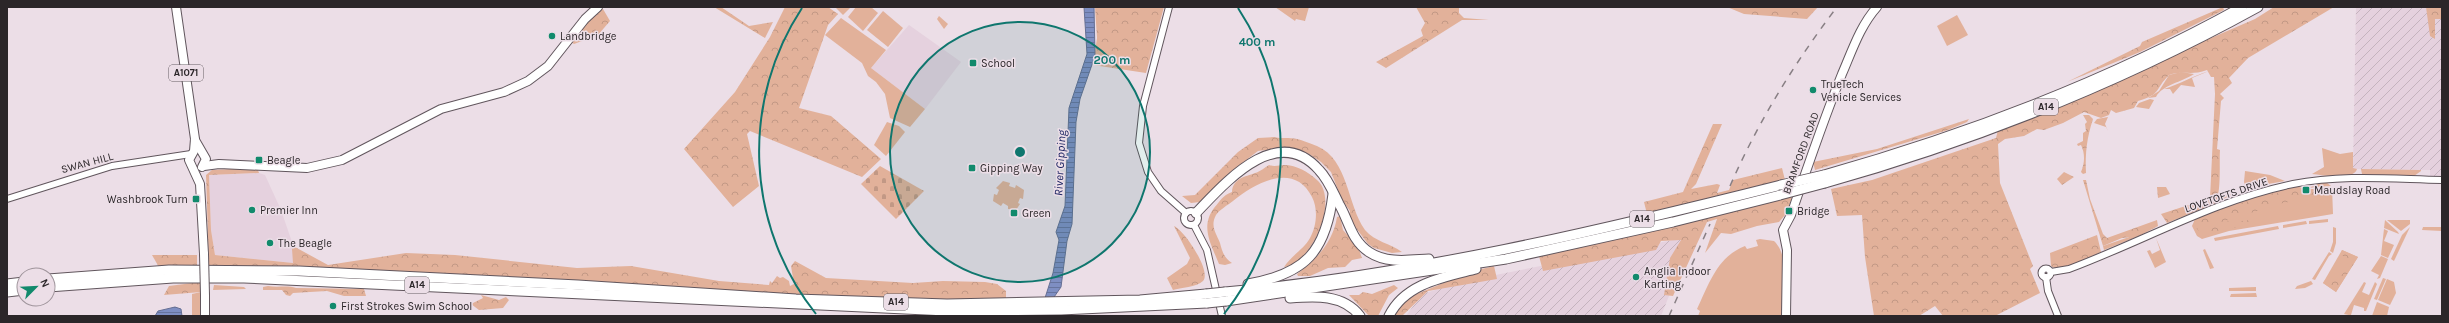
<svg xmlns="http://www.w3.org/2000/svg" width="2449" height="323" font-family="Karla,sans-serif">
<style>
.built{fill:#e5d1de}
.industrial{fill:url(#industrial-furrows)}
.green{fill:#e2b19a}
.forest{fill:url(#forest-crowns)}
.cemetery{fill:url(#cemetery-stones)}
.water{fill:url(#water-rules);stroke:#656f94}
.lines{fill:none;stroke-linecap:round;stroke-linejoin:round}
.minor-casing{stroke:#61565d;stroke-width:8}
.major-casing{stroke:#61565d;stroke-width:10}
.highway-casing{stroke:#61565d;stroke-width:11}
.minor{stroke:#fff;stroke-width:6}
.major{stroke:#fff;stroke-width:8}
.highway{stroke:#fff;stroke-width:9}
.rail{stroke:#887f84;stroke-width:1.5;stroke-dasharray:7 7;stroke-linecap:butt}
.major-bridge-casing{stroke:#61565d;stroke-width:10;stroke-linecap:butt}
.highway-bridge-casing{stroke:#61565d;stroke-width:11;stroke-linecap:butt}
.major-bridge{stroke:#fff;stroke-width:8}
.highway-bridge{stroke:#fff;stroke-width:9}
.ring{fill:none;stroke:#0f766e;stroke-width:2}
.poi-dot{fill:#118a6c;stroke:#ecdee7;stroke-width:1.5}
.labels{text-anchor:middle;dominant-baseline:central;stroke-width:3;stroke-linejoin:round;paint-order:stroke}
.shield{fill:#ecdee7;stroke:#655d62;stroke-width:1}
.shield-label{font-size:10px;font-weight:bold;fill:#2b2629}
.poi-label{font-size:11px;fill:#2b2629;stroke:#ecdee7;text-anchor:start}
.street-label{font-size:11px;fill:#2b2629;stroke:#ecdee7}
.water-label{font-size:12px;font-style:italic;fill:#192160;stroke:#ecdee7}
.centre{fill:#0f766e;stroke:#ecdee7;stroke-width:2}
.ring-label{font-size:12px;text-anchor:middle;font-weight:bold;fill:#0f766e;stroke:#ecdee7;stroke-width:3;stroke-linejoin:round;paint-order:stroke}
</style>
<defs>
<pattern id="industrial-furrows" width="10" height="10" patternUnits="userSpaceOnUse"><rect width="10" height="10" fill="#e5d1de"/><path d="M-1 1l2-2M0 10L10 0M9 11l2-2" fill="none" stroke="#c5b3be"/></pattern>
<pattern id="forest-crowns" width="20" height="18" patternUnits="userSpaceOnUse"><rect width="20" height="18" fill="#e2b19a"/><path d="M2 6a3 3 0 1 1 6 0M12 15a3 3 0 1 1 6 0" fill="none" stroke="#c29885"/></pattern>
<pattern id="cemetery-stones" width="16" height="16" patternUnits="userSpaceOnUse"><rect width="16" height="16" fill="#e2b19a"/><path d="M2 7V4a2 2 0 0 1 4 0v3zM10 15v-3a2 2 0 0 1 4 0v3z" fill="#c29885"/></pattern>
<pattern id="water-rules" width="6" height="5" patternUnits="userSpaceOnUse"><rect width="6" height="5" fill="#7e8ec2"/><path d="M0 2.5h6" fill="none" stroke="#67749e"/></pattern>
</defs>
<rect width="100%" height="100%" fill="#ecdee7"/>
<g class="built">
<path d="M909,25L961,62L925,109L871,68Z"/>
<path d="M259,173L265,175L281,210L293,245V263L215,255L211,230L209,175Z"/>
</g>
<g class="industrial">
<path d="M2356,7H2442V180L2430,179V170L2353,169Z"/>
<path d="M1693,236L1661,316H1406L1422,294L1465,281Z"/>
</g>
<g class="green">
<path d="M835,7H851L843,15Z"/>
<path d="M856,7H871L878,13L863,31L848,17Z"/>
<path d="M883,11L903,28L888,47L867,30Z"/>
<path d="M1957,15L1968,35L1947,46L1937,26Z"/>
<path d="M939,16L948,24L944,29L937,19Z"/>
<path d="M841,18L886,50L871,68L925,109L910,127L890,118L885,94L876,82L868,76L862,63L825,35Z"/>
<path d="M2209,71L2192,78L2195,87L2181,85L2173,94L2170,89H2164C2180,84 2193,76 2209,71Z"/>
<path d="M2181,72L2194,74C2182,82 2162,85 2156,97L2148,98L2159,91L2169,75Z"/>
<path d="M2150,99L2154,100L2149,109L2136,107L2139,103Z"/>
<path d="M2108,117L2105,124L2108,131L2106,127L2094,123L2097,119Z"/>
<path d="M887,122L899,126L905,132L886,156L874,145Z"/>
<path d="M2322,148L2340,154L2353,152V168L2357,169C2354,181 2322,175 2312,174L2324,167Z"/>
<path d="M2361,169L2421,170V171L2414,176L2366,175L2362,174Z"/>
<path d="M2245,171L2270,175L2285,181L2246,188L2244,182Z"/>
<path d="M1003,181L1010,183L1009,186L1015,188L1016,185L1024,190L1023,199L1020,198L1018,203L1020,204L1016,210L1008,209V206L1003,203L1001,206L993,201L994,194L997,195L999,190L996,188Z"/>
<path d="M2326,182L2331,186L2307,188L2314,186L2316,184Z"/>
<path d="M2298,186L2305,190L2332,187L2333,214L2229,231L2202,239L2197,236L2192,226L2195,219C2229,205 2262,193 2298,186Z"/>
<path d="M2219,192L2222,194H2233L2210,206L2218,199Z"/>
<path d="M2328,219V222L2309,224V221Z"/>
<path d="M2385,220L2398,232L2399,234L2384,228Z"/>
<path d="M2387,220H2410V224L2401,231Z"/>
<path d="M2306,221L2307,224L2283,228V225Z"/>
<path d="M2278,226L2279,229L2215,241L2214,238Z"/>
<path d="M2333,227L2336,228V243L2333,253L2330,251L2333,242Z"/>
<path d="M2410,227L2394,261L2391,259L2402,235Z"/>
<path d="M2423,227H2442V231L2422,230Z"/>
<path d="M2384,229L2388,231L2384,241L2394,245L2388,258L2381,255Z"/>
<path d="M2135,235L2139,236L2104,250L2103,246Z"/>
<path d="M2156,238L2166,262L2155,268L2147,251L2150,250L2152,254L2160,250Z"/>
<path d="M1760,239L1774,241C1791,257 1783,295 1782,316H1698L1700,311L1697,309C1709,284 1717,257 1745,246L1747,249L1758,246L1756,240Z"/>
<path d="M2205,249L2214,268L2210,269L2203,250Z"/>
<path d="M2342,250L2358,257L2336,292L2323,283Z"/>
<path d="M2329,252L2332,254L2329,256L2315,280L2312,279Z"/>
<path d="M2381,256L2388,259L2380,278L2377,279L2379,275L2371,271Z"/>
<path d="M2383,278L2386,279L2377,300L2374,299Z"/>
<path d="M2387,279L2394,282L2396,293L2390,305L2378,300Z"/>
<path d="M2311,281L2313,284L2305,288L2295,289L2297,286Z"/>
<path d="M2364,282L2366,283L2362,292L2369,295L2375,282L2377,284L2366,311H2364V308L2354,305L2351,315L2353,316L2344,314Z"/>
<path d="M2256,287V291H2229V288Z"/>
<path d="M201,292L205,316H192V294Z"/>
<path d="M2231,294L2256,293L2257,297H2230Z"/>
<path d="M2377,302L2389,307L2387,316H2372Z"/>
</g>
<g class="forest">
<path d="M714,7H721L749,26L773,22L765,38Z"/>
<path d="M785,7H828L838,14L828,25L799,108L831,116L881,159L862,177L750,131L747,134L759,186L733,207L684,149L735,92L770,37Z"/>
<path d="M1095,7H1164L1146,73L1093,65L1097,38Z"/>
<path d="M1275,7H1309L1305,21L1296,19L1295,21Z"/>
<path d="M1416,7H1459V13L1464,18L1489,20H1462L1386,68L1376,62L1423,36L1421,30L1425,23Z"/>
<path d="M1727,7H1818L1807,19L1744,14Z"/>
<path d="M2223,7L2224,10L2140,52L2067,82L2140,46L2142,42Z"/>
<path d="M2274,7H2334L2248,58L2229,78L2232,83L2220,94L2224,98L2221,101L2217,149L2220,150C2219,162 2222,197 2214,204L2167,223L2161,214L2210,198L2215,94L2214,77H2211L2207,70C2191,76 2184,70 2169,75C2154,90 2162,94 2138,101L2134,108L2116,113L2111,110L2109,115L2101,118L2084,112L2063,123L2044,130L2037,129L2024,136L2005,139L1998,144L2000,183L2033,266L2030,269L2040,293L1995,316H1943L1935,306L1919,316H1874L1865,257L1862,215L1837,216L1831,189L1872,180L1996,138L1998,130L2255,19Z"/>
<path d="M2426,7H2442V19H2435V39L2430,36Z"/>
<path d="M603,9L610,21L598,35L574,44L571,42L587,21Z"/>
<path d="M2083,115H2089L2093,119C2087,137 2085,153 2086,173L2083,174L2081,172C2085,163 2085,153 2081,145L2078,146L2077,144L2083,141V133L2086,131L2085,124L2087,122Z"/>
<path d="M1969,119L1967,122L1948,130L1815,170L1813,162L1877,149Z"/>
<path d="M1713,124H1722L1696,184L1691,189L1717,184L1720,185L1717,193L1729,190L1733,180L1782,168L1785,180L1647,214L1644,202L1683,192Z"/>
<path d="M1274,137C1281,139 1289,137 1297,139C1302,140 1312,144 1317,146C1349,160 1347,205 1365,230C1375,242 1390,243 1402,252L1392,253L1374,248L1368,244L1353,224L1349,218L1350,211L1342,200L1331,172L1321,162L1309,154L1289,147L1258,151L1233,170L1200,202L1191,203L1182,196L1195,195L1238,152L1258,138Z"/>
<path d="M1269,165C1275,167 1279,165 1284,165C1297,165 1308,172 1317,180C1340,200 1311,265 1284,267C1291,256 1304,249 1310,238C1317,226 1318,208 1312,197C1294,161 1255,183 1233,201C1228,205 1219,210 1216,215C1210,226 1216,233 1220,243C1222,251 1224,258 1232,263L1225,265L1219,264C1211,244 1200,227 1214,208C1221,200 1222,196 1232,192C1233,178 1245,177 1255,173C1260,172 1265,167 1269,165Z"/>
<path d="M250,168L258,170L259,173L209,175L211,230L215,255L293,263L292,249L295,247L328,265L406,253L455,255L577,268L631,266L719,281L769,285L770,281L772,283L777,276L780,278L783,277L789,281L790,286L794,284L791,266L795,261L826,278L913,283L943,281L985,282L997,284L1006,291V300L819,297L209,267L206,175L212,170Z"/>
<path d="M2064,172L2074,177L2062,185L2057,179Z"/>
<path d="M2083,180H2086L2090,199L2103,234L2107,238L2157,220L2158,226L2139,236L2122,238L2103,246Z"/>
<path d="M2157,187H2166L2170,194L2158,198Z"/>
<path d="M2325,188L2331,189L2328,195L2283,203L2212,225H2220L2235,218L2242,221L2258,219L2260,222L2255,224L2201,234L2195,226L2196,222L2235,205L2274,193Z"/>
<path d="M1793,195L1786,214L1779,222L1757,226L1731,234L1721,233L1705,253L1717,219L1707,222L1673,296L1664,295L1670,258L1681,240L1661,241L1656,250L1543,271L1539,256Z"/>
<path d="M1340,216L1343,230L1358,247L1362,258L1352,260L1345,267L1328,268L1310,276H1298L1297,274C1317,259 1333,242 1337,217Z"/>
<path d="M1174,226C1184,230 1212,271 1203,281C1197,287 1180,288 1173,290L1167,278L1187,264L1190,258Z"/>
<path d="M2097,235L2101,252C2089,257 2063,275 2051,266L2050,253Z"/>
<path d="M2342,250L2358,257L2336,292L2323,283L2325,280C2338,279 2345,277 2347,262L2341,253Z"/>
<path d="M152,255H197V268L160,269Z"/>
<path d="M1494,266L1497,279L1428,291L1402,316H1392L1407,298L1470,272Z"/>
<path d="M200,282L201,292L164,295L169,286Z"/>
<path d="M214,285L244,287L246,289L213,290Z"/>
<path d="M1394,285L1398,288L1389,295L1378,316H1369L1349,295H1359L1363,292L1372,294Z"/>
<path d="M268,286C278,288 287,285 296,288L364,289L366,296H344L327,291L293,293L290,296L286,295L282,290H263V287Z"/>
<path d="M481,295L499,300L506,297L509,300L503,308L479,310L471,304L483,298Z"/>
</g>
<path class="cemetery" d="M880,166L924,191L896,219L861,184Z"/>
<g class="water">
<path d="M1084,7H1094L1095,56L1080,99L1076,122L1072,224L1067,241L1061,287L1052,300L1045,298L1053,273L1059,240L1056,232L1065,206L1069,108L1087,54Z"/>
<path d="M175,307L181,309L182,316H155L158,311Z"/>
</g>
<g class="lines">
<defs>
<g id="minor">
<path d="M1169,7L1143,106L1139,143L1148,172L1161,191L1186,213"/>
<path d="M7,199L112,166L191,154"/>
<circle cx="1191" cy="218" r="7"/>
<path d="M1194,225L1207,250L1222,316"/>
<circle cx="2046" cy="273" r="4.5"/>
<path d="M2051,272L2069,269C2144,241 2215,200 2293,184C2343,174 2392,179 2442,180"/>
<path d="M2046,277L2048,291L2058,316"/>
</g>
<g id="major">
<path d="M176,7L195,139L194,151L189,160L200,184L204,254"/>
<path d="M195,140L206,159L202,167"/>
<path d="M204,166L219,164L307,168L342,160L441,109L504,92L528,81L548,66L585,19L598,7"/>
<path d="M205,316V295"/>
<path d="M1786,316L1787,250L1783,230L1791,215C1807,168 1823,121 1842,74C1852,51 1860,26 1877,7"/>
</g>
<g id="highway">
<path d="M1824,175C1966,135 2112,79 2242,7"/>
<path d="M1825,183C1974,141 2122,82 2258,7"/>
<path d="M1196,213C1225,183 1277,122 1319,170C1328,179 1333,192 1339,204C1349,221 1351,240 1369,252C1387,264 1409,260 1429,259"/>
<path d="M48,279L169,270L299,271L578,285L796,299L947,304L1140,300L1206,294"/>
<path d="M7,284L24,282"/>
<path d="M1248,284C1306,274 1326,251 1333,194"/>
<path d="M48,287L173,278H244L947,311L1061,310L1207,303"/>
<path d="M7,292L24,290"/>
<path d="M1225,292C1413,275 1598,231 1781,185"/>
<path d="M1290,298C1315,296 1343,294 1360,316"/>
<path d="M1226,301L1506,259L1673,222L1780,195"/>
<path d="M1389,316C1405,283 1445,277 1476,269"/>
</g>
</defs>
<use href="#minor" class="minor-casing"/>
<use href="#major" class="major-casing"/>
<use href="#highway" class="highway-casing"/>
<use href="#minor" class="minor"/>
<use href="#major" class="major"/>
<use href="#highway" class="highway"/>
<g class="rail">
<path d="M1730,186C1758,122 1795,62 1837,7"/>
<path d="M1669,316L1710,224"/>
</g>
<defs>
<path id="major-bridge" d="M204,254L205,295"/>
<g id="highway-bridge">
<path d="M1781,185L1824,175"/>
<path d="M1780,195L1825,183"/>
<path d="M1206,294L1225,292"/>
<path d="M1207,303L1226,301"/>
</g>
</defs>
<use href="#major-bridge" class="major-bridge-casing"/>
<use href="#highway-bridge" class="highway-bridge-casing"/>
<use href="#major-bridge" class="major-bridge"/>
<use href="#highway-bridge" class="highway-bridge"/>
</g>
<circle cx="1020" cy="152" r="130" fill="#0f766e" fill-opacity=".12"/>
<g class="ring">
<circle cx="1020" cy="152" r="130"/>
<path d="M816 314A261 261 0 0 1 802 8M1238 8A261 261 0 0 1 1224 314"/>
</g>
<g class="poi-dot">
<circle cx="552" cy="36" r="4"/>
<rect x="969" y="59" width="8" height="8" rx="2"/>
<circle cx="1813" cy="90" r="4"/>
<rect x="255" y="156" width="8" height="8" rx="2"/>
<rect x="968" y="164" width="8" height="8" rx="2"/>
<rect x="2302" y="186" width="8" height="8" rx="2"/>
<rect x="192" y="195" width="8" height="8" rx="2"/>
<circle cx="252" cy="210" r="4"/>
<rect x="1785" y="207" width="8" height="8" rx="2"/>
<rect x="1010" y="209" width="8" height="8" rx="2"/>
<circle cx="270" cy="243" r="4"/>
<circle cx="1636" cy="277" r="4"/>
<circle cx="333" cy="306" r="4"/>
</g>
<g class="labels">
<g class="shield">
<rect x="169" y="65" width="34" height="16" rx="3"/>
<rect x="2034" y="99" width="24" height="16" rx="3"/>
<rect x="1630" y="211" width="24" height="16" rx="3"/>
<rect x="405" y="277" width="24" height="16" rx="3"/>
<rect x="884" y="294" width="24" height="16" rx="3"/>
</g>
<g class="shield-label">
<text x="186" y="73">A1071</text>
<text x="2046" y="107">A14</text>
<text x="1642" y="219">A14</text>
<text x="417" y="285">A14</text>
<text x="896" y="302">A14</text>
</g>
<g class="poi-label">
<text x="560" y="36">Landbridge</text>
<text x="981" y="63">School</text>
<text x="1821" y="84">TrueTech<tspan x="1821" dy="13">Vehicle Services</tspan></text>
<text x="267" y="160">Beagle</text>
<text x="980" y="168">Gipping Way</text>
<text x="2314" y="190">Maudslay Road</text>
<text x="188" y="199" text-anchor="end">Washbrook Turn</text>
<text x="260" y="210">Premier Inn</text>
<text x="1797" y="211">Bridge</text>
<text x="1022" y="213">Green</text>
<text x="278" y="243">The Beagle</text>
<text x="1644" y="271">Anglia Indoor<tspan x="1644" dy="13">Karting</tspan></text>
<text x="341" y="306">First Strokes Swim School</text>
</g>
<g class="street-label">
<text transform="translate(1801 153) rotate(-70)">BRAMFORD ROAD</text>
<text transform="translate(87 163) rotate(-15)">SWAN HILL</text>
<text transform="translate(2226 195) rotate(-19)">LOVETOFTS DRIVE</text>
</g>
<g class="water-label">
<text transform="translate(1060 163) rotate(-87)">River Gipping</text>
</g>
</g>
<circle cx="1020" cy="152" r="6" class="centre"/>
<g class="ring-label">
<text x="1257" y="46">400 m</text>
<text x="1112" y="64">200 m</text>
</g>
<rect width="2449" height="323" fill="none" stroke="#2b2629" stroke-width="16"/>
<g transform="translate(36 287) rotate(66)"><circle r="19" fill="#ecdee7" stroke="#9f949b"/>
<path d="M0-3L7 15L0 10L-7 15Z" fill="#118a6c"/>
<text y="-6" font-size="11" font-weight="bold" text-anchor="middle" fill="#2b2629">N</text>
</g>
</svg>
